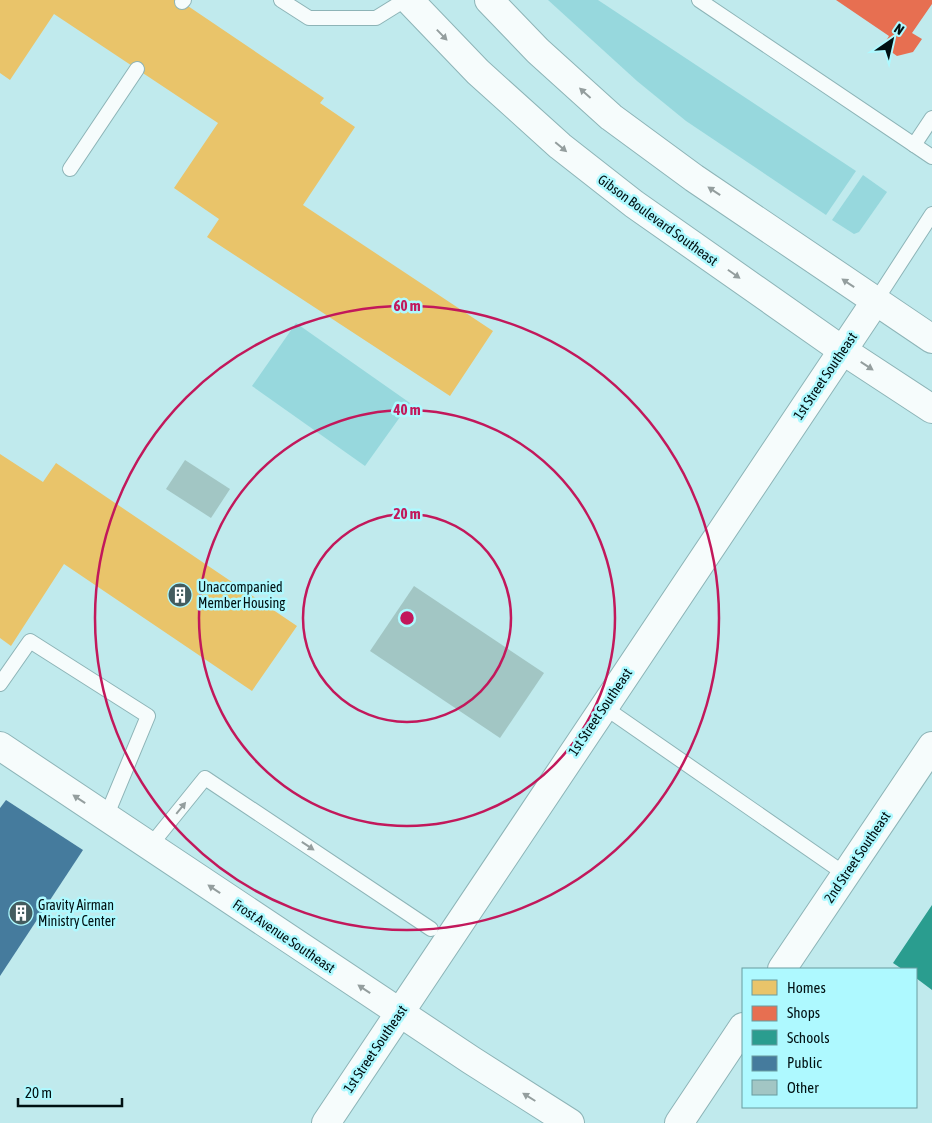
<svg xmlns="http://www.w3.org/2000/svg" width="932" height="1123" font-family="'Asap Condensed',sans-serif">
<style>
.green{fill:#97d8dd}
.homes{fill:#e9c46a}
.shops{fill:#e76f51}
.schools{fill:#2a9d8f}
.public{fill:#457b9d}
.building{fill:#a2c6c4}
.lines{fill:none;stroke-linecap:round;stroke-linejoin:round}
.lane-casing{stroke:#8db4b7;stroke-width:16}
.street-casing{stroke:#8db4b7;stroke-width:30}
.secondary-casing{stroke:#8db4b7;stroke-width:30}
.lane{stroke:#f6fcfc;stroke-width:14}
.street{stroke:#f6fcfc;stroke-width:28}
.secondary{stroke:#f6fcfc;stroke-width:28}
.oneway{fill:#949e9e}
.ring{fill:none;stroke:#c2185b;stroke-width:2.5}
.labels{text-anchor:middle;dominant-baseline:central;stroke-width:5;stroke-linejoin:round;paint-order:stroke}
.street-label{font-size:14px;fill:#001012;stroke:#aef9ff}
.poi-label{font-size:14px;fill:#001012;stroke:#aef9ff;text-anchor:start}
.centre{fill:#c2185b;stroke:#aef9ff;stroke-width:2.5}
.ring-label{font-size:15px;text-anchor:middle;font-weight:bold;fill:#c2185b;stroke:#aef9ff;stroke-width:5;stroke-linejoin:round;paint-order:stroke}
</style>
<rect width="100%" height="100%" fill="#c0eaed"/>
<g class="green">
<path d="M548,0H598L856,171L826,215L686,121L637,81Z"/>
<path d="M863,175L887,192L859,232L854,234L832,220Z"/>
<path d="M296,323L410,403L365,466L252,386Z"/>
</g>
<g class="homes">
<path d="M0,0H179L324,98L320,103L355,127L303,205L493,331L450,396L207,237L219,219L174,188L218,123L54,14L10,80L0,73Z"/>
<path d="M0,454L43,482L56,463L297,626L252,691L64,564L11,646L0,638Z"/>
</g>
<path class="shops" d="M836,0H932V4L912,33L922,39L913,52L897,56L883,46L889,36Z"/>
<path class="schools" d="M932,905V990L916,978V969H902L893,963Z"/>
<path class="public" d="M6,800L83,850L0,976V808Z"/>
<g class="building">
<path d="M185,460L230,489L211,518L166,489Z"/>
<path d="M414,586L544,673L500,738L370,651Z"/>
</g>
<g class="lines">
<defs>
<g id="lane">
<path d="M281,0L309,18H376L405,0"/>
<path d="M699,0L932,157"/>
<path d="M182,2L184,0"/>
<path d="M914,145L932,118"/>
<path d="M70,169L137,69"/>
<path d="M875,302L932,214"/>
<path d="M0,684L30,641L148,716L106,817"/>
<path d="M604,707L845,874"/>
<path d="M150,846L205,778L431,929"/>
</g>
<g id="street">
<path d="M0,746L471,1060L570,1123"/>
<path d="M782,969L932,746"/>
<path d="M326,1123L875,302"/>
<path d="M679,1123L743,1027"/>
</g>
<g id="secondary">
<path d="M409,0L478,72L560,146L634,204L842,350L932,409"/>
<path d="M489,0L538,51L611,117L694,178L932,339"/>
</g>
</defs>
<use href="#lane" class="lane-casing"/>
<use href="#street" class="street-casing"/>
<use href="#secondary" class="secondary-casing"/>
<use href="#lane" class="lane"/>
<use href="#street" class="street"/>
<use href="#secondary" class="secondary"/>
</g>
<defs><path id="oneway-solid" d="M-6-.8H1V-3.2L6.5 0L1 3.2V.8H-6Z" transform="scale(1.25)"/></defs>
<g class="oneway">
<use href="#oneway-solid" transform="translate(442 35) rotate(46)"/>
<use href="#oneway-solid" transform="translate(585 93) rotate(-138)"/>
<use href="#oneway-solid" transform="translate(561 147) rotate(40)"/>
<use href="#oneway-solid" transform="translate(714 191) rotate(-146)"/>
<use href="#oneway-solid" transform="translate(734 274) rotate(35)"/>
<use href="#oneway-solid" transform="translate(848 283) rotate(-146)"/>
<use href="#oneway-solid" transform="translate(867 366) rotate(33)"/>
<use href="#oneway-solid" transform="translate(79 799) rotate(-146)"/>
<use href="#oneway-solid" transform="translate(181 808) rotate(-51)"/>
<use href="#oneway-solid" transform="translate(308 846) rotate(34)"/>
<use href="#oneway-solid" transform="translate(214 889) rotate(-146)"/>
<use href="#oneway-solid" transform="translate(364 989) rotate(-146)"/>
<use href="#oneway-solid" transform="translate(529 1097) rotate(-148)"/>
</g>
<g class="ring">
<circle cx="407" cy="618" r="104"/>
<circle cx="407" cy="618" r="208"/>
<circle cx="407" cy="618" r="312"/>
</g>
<defs>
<symbol id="building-disc" viewBox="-11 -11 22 22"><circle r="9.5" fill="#435c5f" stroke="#aef9ff"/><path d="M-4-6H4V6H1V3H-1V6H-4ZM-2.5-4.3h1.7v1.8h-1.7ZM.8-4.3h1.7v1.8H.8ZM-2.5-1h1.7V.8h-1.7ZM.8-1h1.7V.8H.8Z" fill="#fff"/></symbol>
</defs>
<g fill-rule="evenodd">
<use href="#building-disc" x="166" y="581" width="28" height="28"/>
<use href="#building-disc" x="7" y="899" width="28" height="28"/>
</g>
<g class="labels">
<g class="street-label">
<text transform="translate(658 220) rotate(36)">Gibson Boulevard Southeast</text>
<text transform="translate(825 376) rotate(-56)">1st Street Southeast</text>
<text transform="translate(600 712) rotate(-56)">1st Street Southeast</text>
<text transform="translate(857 857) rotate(-56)">2nd Street Southeast</text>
<text transform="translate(284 936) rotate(34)">Frost Avenue Southeast</text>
<text transform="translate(375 1049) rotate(-56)">1st Street Southeast</text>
</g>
<g class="poi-label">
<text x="198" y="587">Unaccompanied<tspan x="198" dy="16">Member Housing</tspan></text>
<text x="38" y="905">Gravity Airman<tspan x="38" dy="16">Ministry Center</tspan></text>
</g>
</g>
<circle cx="407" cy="618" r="8" class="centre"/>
<g class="ring-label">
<text x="407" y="311">60 m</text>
<text x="407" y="415">40 m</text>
<text x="407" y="519">20 m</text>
</g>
<rect x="742" y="968" width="175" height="140" fill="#aef9ff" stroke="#689ca0"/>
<rect x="752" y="980" width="25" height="15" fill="#e9c46a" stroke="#689ca0"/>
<text x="787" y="993" font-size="15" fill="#001012">Homes</text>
<rect x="752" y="1006" width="25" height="15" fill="#e76f51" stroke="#689ca0"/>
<text x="787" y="1018" font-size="15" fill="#001012">Shops</text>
<rect x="752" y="1030" width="25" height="15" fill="#2a9d8f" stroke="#689ca0"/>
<text x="787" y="1043" font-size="15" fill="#001012">Schools</text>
<rect x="752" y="1056" width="25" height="15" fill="#457b9d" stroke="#689ca0"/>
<text x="787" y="1068" font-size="15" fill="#001012">Public</text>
<rect x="752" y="1080" width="25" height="15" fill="#a2c6c4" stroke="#689ca0"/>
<text x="787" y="1093" font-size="15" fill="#001012">Other</text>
<g transform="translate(892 40) rotate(34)" stroke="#aef9ff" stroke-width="4" paint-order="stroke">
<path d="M0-4L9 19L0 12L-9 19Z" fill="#001012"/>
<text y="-8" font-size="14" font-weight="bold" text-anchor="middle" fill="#001012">N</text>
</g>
<path d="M18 1098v8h104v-8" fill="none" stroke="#001012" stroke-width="2.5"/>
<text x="25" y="1098" font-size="15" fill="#001012" stroke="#aef9ff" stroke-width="4" paint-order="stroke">20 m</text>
</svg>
